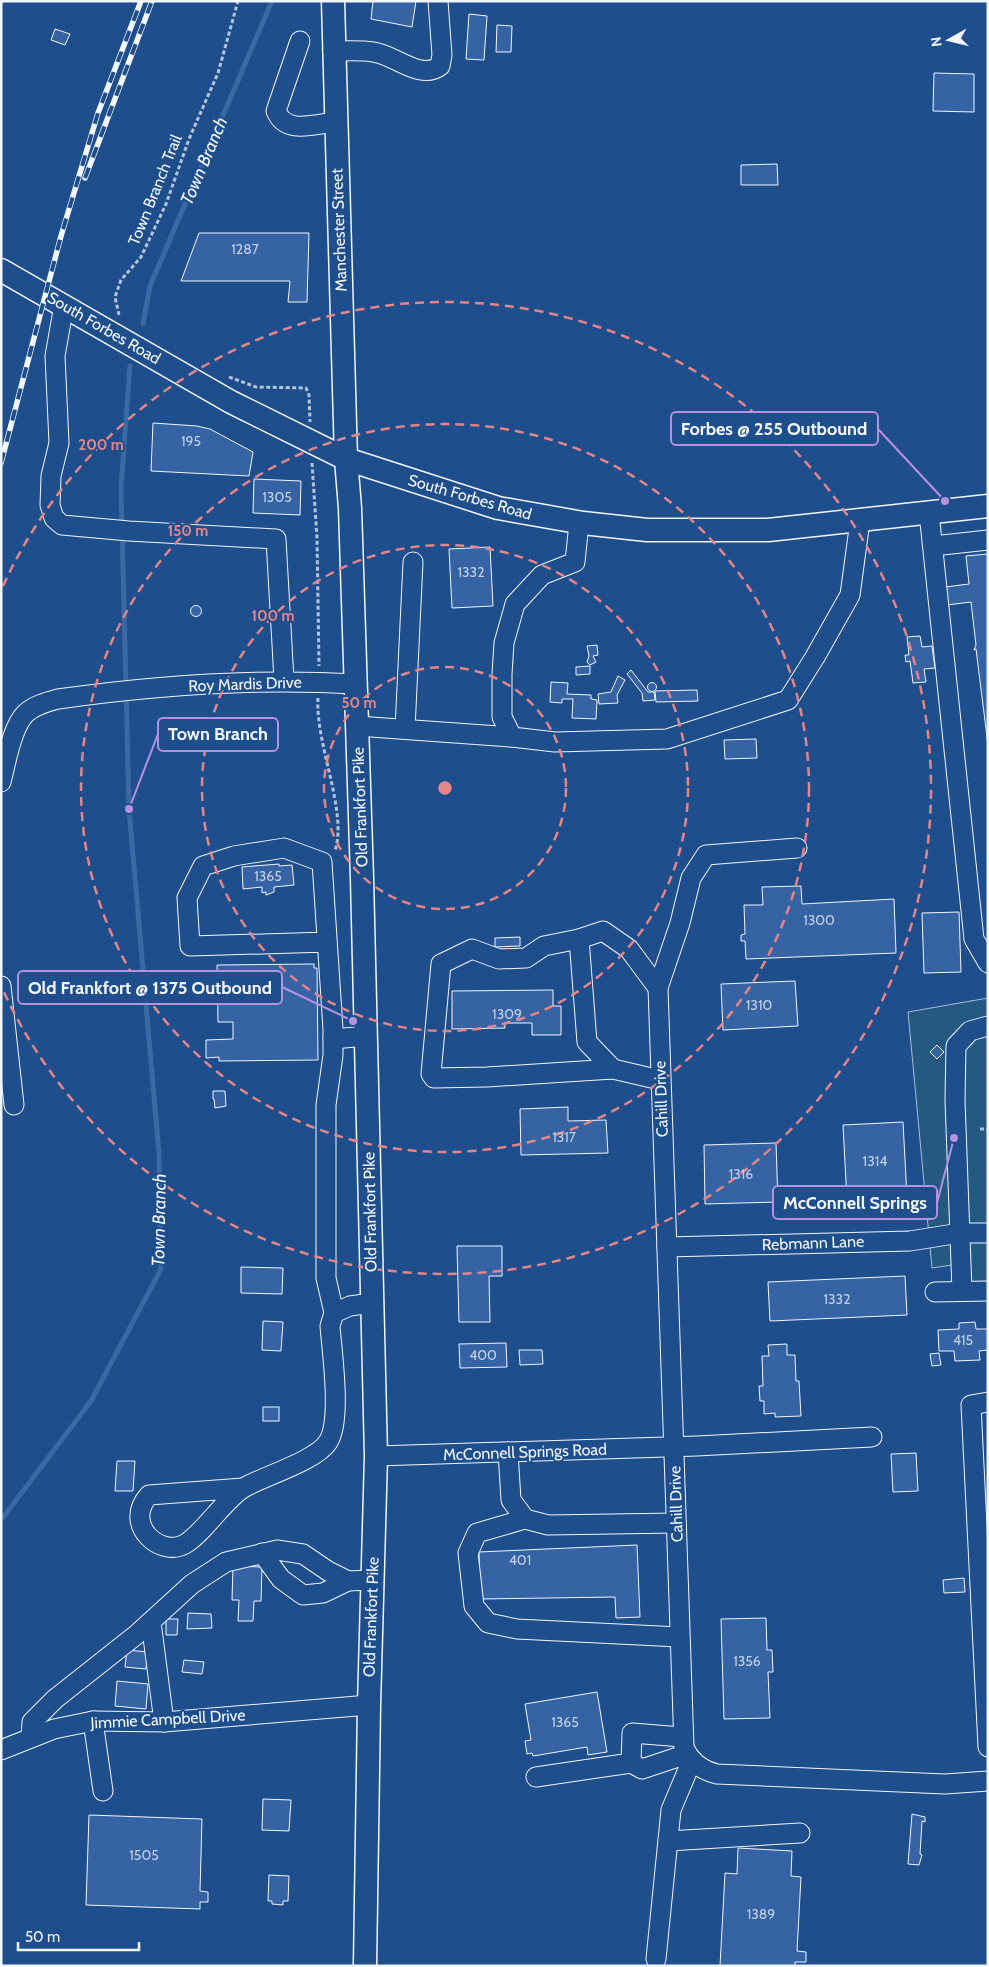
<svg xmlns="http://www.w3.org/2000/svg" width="989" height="1967" font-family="Cabin,sans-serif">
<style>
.green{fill:#245a82;stroke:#a8bbd7}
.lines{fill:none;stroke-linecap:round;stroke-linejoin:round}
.stream{stroke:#3b69a3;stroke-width:5}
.building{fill:#3563a3;stroke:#f2f6ff}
.minor-casing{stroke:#f2f6ff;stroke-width:21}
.major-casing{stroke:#f2f6ff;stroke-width:25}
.path{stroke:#b3c4dc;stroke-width:3;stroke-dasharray:4 2.5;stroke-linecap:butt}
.minor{stroke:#1f4e8c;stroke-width:19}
.major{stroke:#1f4e8c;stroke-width:22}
.rail-casing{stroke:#f2f6ff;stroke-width:5.5}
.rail{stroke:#1f4e8c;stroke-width:4;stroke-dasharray:11;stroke-linecap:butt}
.ring{fill:none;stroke:#e38589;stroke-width:2.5;stroke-dasharray:9 6}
.labels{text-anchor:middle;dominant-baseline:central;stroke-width:4;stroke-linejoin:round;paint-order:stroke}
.number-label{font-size:14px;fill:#c3d1e8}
.street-label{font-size:16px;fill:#f2f6ff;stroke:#1f4e8c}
.water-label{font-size:18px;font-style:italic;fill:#f2f6ff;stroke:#1f4e8c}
.centre{fill:#e38589;stroke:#1f4e8c;stroke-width:2.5}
.ring-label{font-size:15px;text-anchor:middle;font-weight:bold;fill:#e38589;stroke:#1f4e8c;stroke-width:4;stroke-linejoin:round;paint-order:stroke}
.leader{fill:none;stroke:#b691df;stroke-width:2}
.callout-dot{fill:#b691df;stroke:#1f4e8c;stroke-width:2}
.callout{fill:#1f4e8c;stroke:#b691df;stroke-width:2}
.callout-label{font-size:18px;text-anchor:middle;font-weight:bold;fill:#f2f6ff}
</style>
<rect width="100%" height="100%" fill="#1f4e8c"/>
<path class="green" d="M988,998V1285L974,1289L966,1263L932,1268L908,1012Z"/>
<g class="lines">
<g class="stream">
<path d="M143,324L150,286L272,1"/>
<path d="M1,1520L91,1401L161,1269L159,1154L129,809L121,487L130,366"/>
</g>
</g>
<g class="building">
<path d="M373,1H416L412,27L371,19Z"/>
<path d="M469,14L487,16L484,60L466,59Z"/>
<path d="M497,25L512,26L511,52H496Z"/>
<path d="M55,29L70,34L65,45L51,40Z"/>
<path d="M934,73L974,74V112L933,111Z"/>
<path d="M777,164L778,185H741V165Z"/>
<path d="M199,233H309L307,302H288L290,281H181Z"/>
<path d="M153,423L197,426L210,429L253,452L249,476L151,471Z"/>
<path d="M254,479L301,481L300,515L253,513Z"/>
<path d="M490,547L493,606L452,608L449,549Z"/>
<path d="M988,554V745L976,649L974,650L976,645L971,602L947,605L945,587L969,584L966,556Z"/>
<circle cx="196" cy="611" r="5.5"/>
<path d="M920,636L922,647L932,646L935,668L924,669L926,682L913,683L910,661L906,662L905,655H909L907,637Z"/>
<path d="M597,645L598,655L593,656L596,662L590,665L587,662L589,656L587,646Z"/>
<path d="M590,666V674L576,675V667Z"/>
<path d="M631,670L648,692H654L655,700L643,701L642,693L627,674Z"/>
<path d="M618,676L625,680L617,695L618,703L599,704L598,694L611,692Z"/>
<path d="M551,682L568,683L567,694L591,695V699L597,700L596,719L572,718L573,699H562V703L550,702Z"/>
<circle cx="652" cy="687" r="4.5"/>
<path d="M697,690L698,701L656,702L655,691Z"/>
<path d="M756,739L757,758L725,759L724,740Z"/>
<path d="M279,864V866L292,865L294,885L274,887V892L266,895V892L262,893V887L243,889L242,867Z"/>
<path d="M801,886L802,904L894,899L896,953L746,959L745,941H741V935L745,934L744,905H763L762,887Z"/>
<path d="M959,912L961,972L924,973L922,913Z"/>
<path d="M520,937V946L495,947V938Z"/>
<path d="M314,964V968H317L318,1060L219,1061V1057L206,1058V1040L233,1039V1022H218L217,965Z"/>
<path d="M795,981L798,1026L723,1030L721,984Z"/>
<path d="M553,990V1006H561V1035H532V1023H505V1028L452,1029V991Z"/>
<path d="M937,1045L944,1052L937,1059L930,1052Z"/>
<path d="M213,1091H225L226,1106L215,1108L214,1099H213Z"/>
<path d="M568,1107V1121L606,1120L608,1153L521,1155L520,1109Z"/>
<path d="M903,1122L907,1197L847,1201L843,1125Z"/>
<path d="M776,1143L778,1202L705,1204L704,1145Z"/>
<path d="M457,1246H502V1276H489L490,1322H459Z"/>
<path d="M241,1267L283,1268L282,1294L241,1293Z"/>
<path d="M905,1276L907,1315L770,1321L768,1282Z"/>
<path d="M263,1321L283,1322L281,1351L262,1350Z"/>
<path d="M975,1322L976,1329H988V1350L979,1351L980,1360L955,1361L954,1351H939L938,1330L959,1329V1323Z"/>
<path d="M506,1343L507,1367L460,1368L459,1344Z"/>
<path d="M787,1344V1355H795L796,1381H799L801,1416L775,1417V1413L764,1414V1401H760L759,1386H763L762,1356H769L768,1345Z"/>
<path d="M519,1350H542L543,1364L520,1365Z"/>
<path d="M939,1353L941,1365L932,1366L930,1354Z"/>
<rect x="263" y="1407" width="16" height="14"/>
<path d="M916,1453L918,1491L893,1492L891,1454Z"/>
<path d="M117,1461H135L133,1491H115Z"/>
<path d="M637,1545L640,1617L616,1618L615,1597L480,1599L479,1552Z"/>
<path d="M233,1566L262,1567L261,1601H254L253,1621H238L239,1600H232Z"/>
<path d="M964,1578L965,1592L944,1593L943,1580Z"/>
<path d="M188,1613L211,1614L212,1628L187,1629Z"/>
<path d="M766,1618L767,1650H772L773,1672H768L770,1718L724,1719L721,1619Z"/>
<path d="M166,1619H178L177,1635H166Z"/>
<path d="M127,1650L148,1652L146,1669L125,1667Z"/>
<path d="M184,1660L204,1662L202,1674L182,1672Z"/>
<path d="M117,1681L148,1684L146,1709L115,1706Z"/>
<path d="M597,1692L607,1752L588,1755L587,1747L533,1756L532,1753L527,1754L525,1741L531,1740L525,1704Z"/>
<path d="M263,1799L291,1800L289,1831L262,1830Z"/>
<path d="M912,1814L925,1817V1822L922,1821L920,1854L922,1855L919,1865L908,1864Z"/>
<path d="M89,1815L202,1819L200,1891L208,1892V1902H200V1909L86,1905Z"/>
<path d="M738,1848L792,1851L791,1876L801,1877L797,1951L806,1952V1962H795V1966H720L725,1873L737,1874Z"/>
<path d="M269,1875L289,1876L288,1901H283V1905L272,1904V1901H268Z"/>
</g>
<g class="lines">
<defs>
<g id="minor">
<path d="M300,41L276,111C286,135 314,124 336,122"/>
<path d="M333,51C346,51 360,50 373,52C394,54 420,81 440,66L442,55L438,1"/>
<path d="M64,305L55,356L59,443L51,476L50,505L54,518L62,525L129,531L276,539L284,680"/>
<path d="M929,513L974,939L988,963"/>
<path d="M579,523L575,562L542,575L515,604L504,643L502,674V717L512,737L555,742L667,739L788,700L815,657L850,595L860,521"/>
<path d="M933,546L988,540"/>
<path d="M357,726L512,737"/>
<path d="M405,729L413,562"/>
<path d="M1,782C6,763 12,726 26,713C35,705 47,702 58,699C157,685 257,678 356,684"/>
<path d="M797,848L706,855L691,878L680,923L658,988L684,1747C690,1762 701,1770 717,1774L945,1784L988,1781"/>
<path d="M579,939L544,946L526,958L499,959L472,949L441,964L431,1074L434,1078L487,1077L613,1069"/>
<path d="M327,942L190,946L187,898L203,866L234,856L284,848L322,862L333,1029V1039L366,1036"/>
<path d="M1,986L14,1105"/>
<path d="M658,988L629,949L603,931L579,939L587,1042L613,1069L660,1080"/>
<path d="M333,1039V1055L326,1105V1278L334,1313"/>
<path d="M667,1247L910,1241L960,1233H988"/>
<path d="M962,1291L955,1100L956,1046L970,1031L988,1026"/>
<path d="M935,1292L988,1291"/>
<path d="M988,1402L971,1405L988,1747"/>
<path d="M508,1452L511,1500L525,1519L548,1525L676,1523"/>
<path d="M376,1456L697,1446L872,1437"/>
<path d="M243,1488L149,1495C122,1525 161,1558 185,1544C204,1533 225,1498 245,1487C265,1476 317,1460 328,1442C342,1421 332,1352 330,1326L334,1313L350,1306L372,1303"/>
<path d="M525,1519L477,1533L468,1553L474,1606L488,1623L517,1629L679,1637"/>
<path d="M262,1553L281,1579L303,1595L323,1593L348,1581"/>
<path d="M151,1622L164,1722"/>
<path d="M93,1721L103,1791"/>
<path d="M31,1737L32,1722L55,1699L136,1635L192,1584L226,1562L277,1550L303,1554L328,1571L348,1581L372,1580"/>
<path d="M682,1737L632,1733L631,1763L642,1769L687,1754"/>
<path d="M1,1750L54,1729L93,1721L164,1722L369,1705"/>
<path d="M536,1777L631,1763"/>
<path d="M668,1841L800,1833"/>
<path d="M656,1959L671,1810L692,1760"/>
</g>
<g id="major">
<path d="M333,1L346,459L350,508L362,878L376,1456L369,1705L365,1966"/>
<path d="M1,270L231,402L346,459L498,508L583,523L647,530H768L988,506"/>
</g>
</defs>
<use href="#minor" class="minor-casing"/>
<use href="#major" class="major-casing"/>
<g class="path">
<path d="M119,315L115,297L121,280L141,257L166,204L189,139L218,73L238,1"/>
<path d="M229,377L256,387L306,388L309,395L310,422"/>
<path d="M312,463L317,538L319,666"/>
<path d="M318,698C315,744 348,811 335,851"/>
<path d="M980,1129H988"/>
</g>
<use href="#minor" class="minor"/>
<use href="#major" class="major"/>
<defs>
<g id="rail">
<path d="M85,178L152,1"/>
<path d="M1,463L61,236L98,113L141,1"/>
</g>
</defs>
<use href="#rail" class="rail-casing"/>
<use href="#rail" class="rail"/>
</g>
<g class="ring">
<circle cx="445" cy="788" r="121"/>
<circle cx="445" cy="788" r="243"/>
<circle cx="445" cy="788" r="364"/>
<path d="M3 586A486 486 0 1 1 3 990"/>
</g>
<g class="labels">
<g class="number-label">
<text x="245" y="249">1287</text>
<text x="191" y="441">195</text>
<text x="277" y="497">1305</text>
<text x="471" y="572">1332</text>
<text x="268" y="876">1365</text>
<text x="819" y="920">1300</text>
<text x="759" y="1005">1310</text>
<text x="507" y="1014">1309</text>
<text x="564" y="1137">1317</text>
<text x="875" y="1161">1314</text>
<text x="741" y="1174">1316</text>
<text x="837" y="1299">1332</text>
<text x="963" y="1340">415</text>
<text x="483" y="1355">400</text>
<text x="520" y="1560">401</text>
<text x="747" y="1661">1356</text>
<text x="565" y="1722">1365</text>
<text x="144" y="1855">1505</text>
<text x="761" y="1914">1389</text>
</g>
<g class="street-label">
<text transform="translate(155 190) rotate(-68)">Town Branch Trail</text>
<text transform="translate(339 230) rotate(-92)">Manchester Street</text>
<text transform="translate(104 328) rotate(30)">South Forbes Road</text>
<text transform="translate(470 497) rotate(16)">South Forbes Road</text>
<text transform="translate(245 684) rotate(-2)">Roy Mardis Drive</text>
<text transform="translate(360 807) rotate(-92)">Old Frankfort Pike</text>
<text transform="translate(661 1099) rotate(-92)">Cahill Drive</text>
<text transform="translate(370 1212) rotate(-91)">Old Frankfort Pike</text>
<text transform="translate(813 1243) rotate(-2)">Rebmann Lane</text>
<text transform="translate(525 1452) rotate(-2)">McConnell Springs Road</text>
<text transform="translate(676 1504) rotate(-92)">Cahill Drive</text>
<text transform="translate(371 1617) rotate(-88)">Old Frankfort Pike</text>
<text transform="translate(168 1719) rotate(-3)">Jimmie Campbell Drive</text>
</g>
<g class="water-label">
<text transform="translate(204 161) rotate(-67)">Town Branch</text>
<text transform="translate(159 1220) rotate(-89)">Town Branch</text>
</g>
</g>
<circle cx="445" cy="788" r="8" class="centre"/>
<g class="ring-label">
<text x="101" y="450">200 m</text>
<text x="188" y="536">150 m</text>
<text x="273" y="621">100 m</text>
<text x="359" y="708">50 m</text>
</g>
<path class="leader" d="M945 501L878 429M129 809L158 734M353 1021L282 987M954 1138L937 1203"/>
<g class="callout-dot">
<circle cx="945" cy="501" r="5"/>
<circle cx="129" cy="809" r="5"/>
<circle cx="353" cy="1021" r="5"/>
<circle cx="954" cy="1138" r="5"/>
</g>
<g class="callout">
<rect x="671" y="412" width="207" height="33" rx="5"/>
<rect x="158" y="718" width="120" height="33" rx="5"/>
<rect x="18" y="971" width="264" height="33" rx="5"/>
<rect x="773" y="1186" width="164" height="33" rx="5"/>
</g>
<g class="callout-label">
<text x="774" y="435">Forbes @ 255 Outbound</text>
<text x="218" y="740">Town Branch</text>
<text x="150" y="994">Old Frankfort @ 1375 Outbound</text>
<text x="855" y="1209">McConnell Springs</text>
</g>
<rect width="989" height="1967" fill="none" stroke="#f2f6ff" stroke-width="5"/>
<g transform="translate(949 40) rotate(262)" stroke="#1f4e8c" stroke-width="4" paint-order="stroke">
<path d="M0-4L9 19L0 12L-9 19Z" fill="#f2f6ff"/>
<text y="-8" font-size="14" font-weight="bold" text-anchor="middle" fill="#f2f6ff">N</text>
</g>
<path d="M18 1942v8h121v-8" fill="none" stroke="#f2f6ff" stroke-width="2.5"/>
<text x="25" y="1942" font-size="15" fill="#f2f6ff" stroke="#1f4e8c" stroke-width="4" paint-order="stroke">50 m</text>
</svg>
